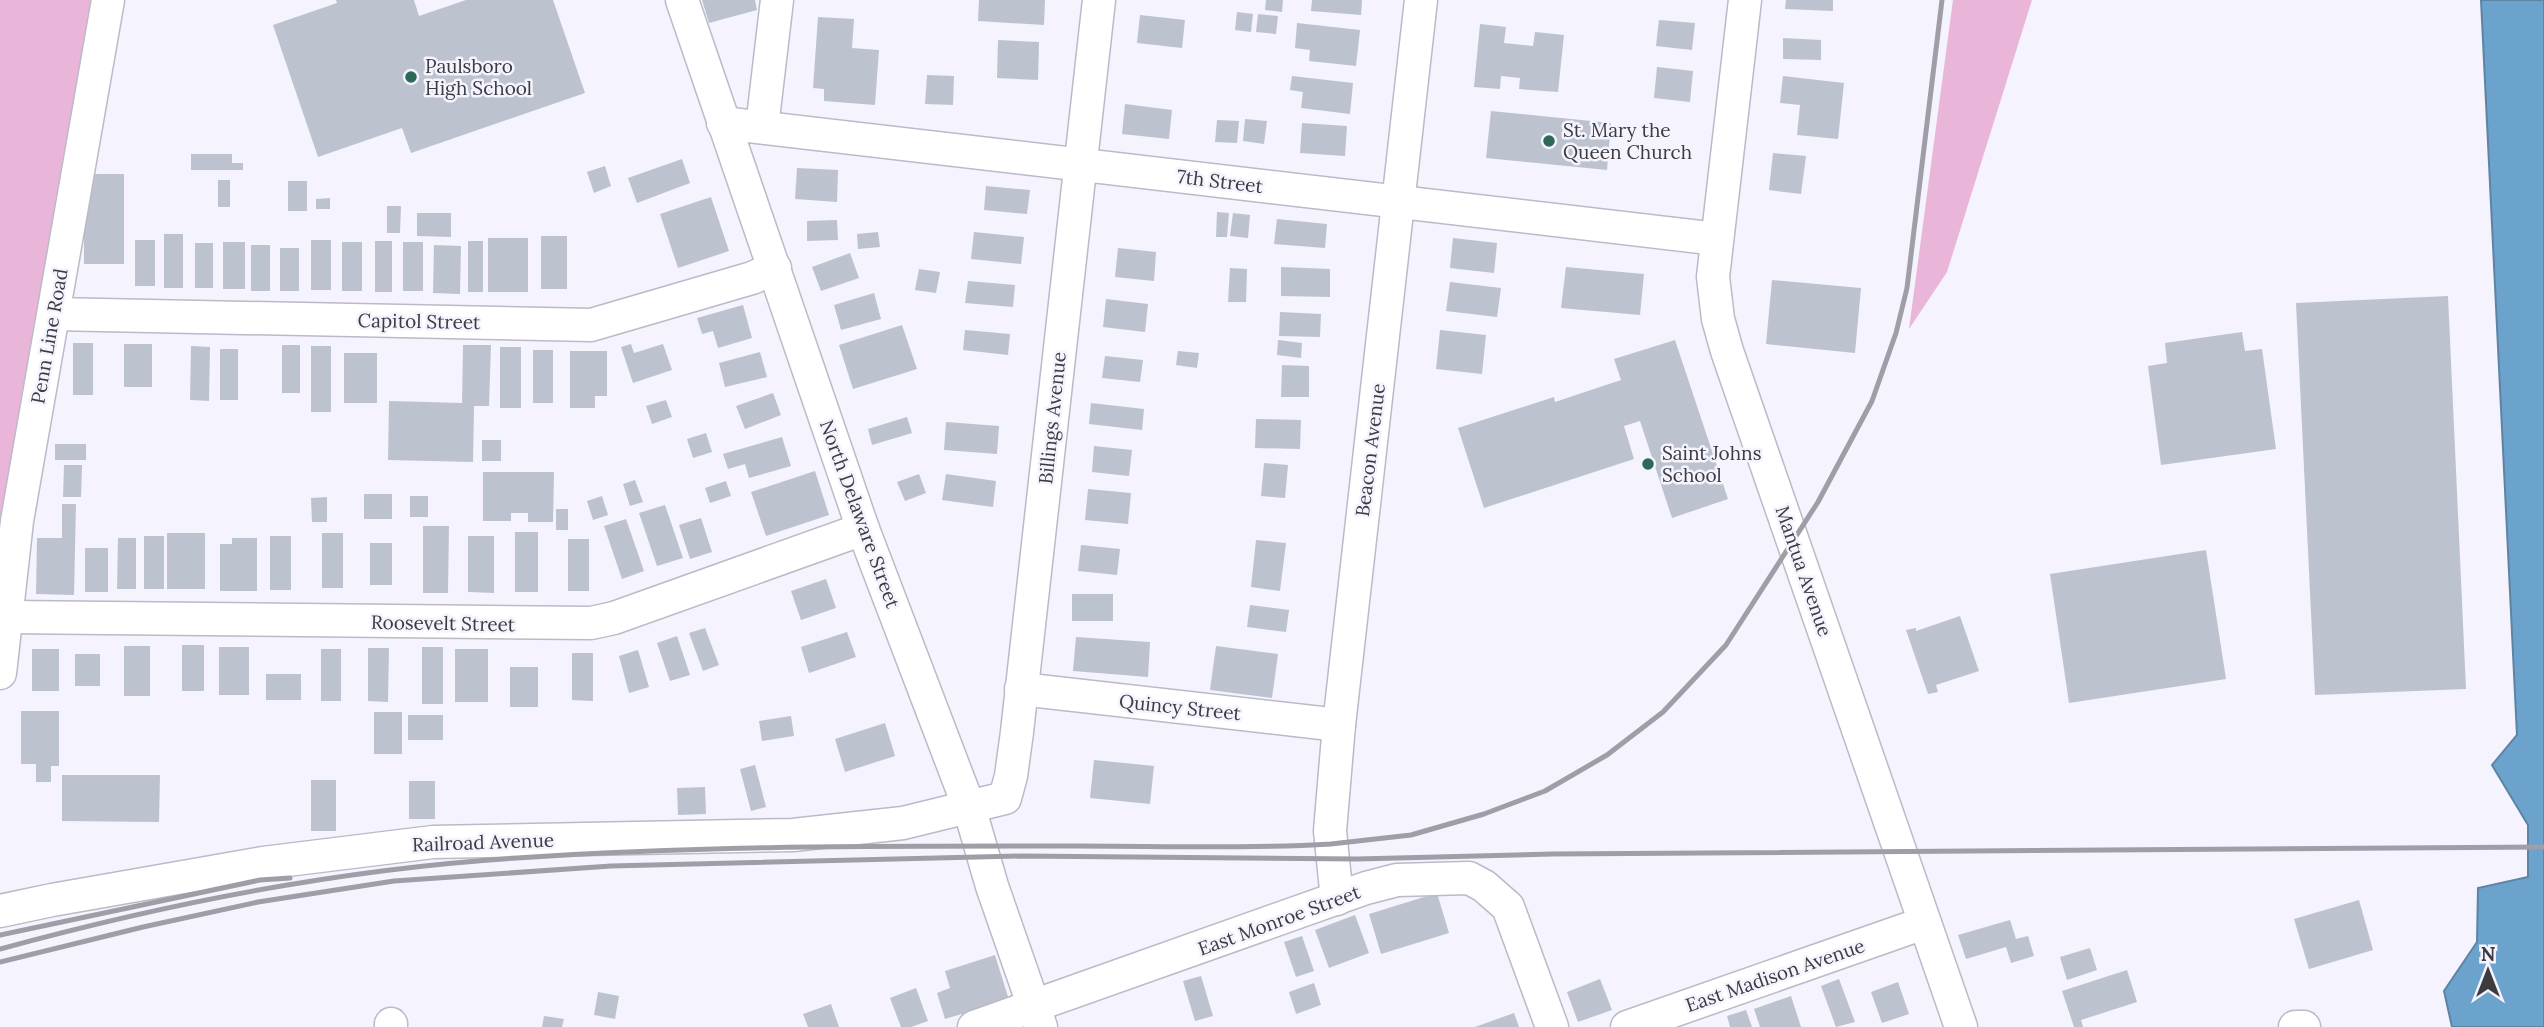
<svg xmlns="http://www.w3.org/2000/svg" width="2544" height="1027" font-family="Lora,serif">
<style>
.green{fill:#e9b6da}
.water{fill:#6ca3cd;stroke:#5e84a3;stroke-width:2}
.building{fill:#bdc3ce}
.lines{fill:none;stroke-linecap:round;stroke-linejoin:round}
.minor-casing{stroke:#bbbac6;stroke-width:35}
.minor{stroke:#fff;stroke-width:32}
.rail{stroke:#9f9ea7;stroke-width:5}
.poi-dot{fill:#2b6a57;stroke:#f4f3fe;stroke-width:2.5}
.labels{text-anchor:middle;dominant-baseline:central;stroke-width:5;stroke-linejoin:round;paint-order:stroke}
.poi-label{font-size:19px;fill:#3c3b40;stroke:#f4f3fe;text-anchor:start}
.street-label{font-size:19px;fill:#3c3b40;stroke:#f4f3fe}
</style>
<rect width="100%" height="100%" fill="#f4f3fe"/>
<g class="green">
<path d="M0,0H100L0,661Z"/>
<path d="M1953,0H2032L1947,272L1909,329Z"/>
</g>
<path class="water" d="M2481,0H2544V1027H2452L2444,991L2477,942L2478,888L2528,877V825L2492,765L2517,735Z"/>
<g class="building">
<path d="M336,0H414L419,16L466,0H553L585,93L411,153L402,128L318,157L273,25L337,3Z"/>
<path d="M702,0H755L757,10L709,23Z"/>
<path d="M979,0H1045L1044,25L978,21Z"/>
<path d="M1266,0H1283L1282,12L1265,10Z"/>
<path d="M1312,0H1362L1361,15L1311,11Z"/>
<path d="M1786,0H1833V11L1785,9Z"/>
<path d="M1237,12L1253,14L1251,32L1235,30Z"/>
<path d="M1258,14L1278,16L1276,34L1256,32Z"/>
<path d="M1140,15L1185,20L1182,48L1137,43Z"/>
<path d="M818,17L854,19L852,48L879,50L875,105L824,101V89L813,88Z"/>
<path d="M1659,20L1695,23L1692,50L1656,46Z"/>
<path d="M1297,23L1360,30L1356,66L1309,61L1310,50L1295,48Z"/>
<path d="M1480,24L1506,27L1504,43L1533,46L1535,32L1564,35L1558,92L1519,89L1520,78L1501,76L1500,89L1474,87Z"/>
<path d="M1783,38L1821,40V60L1783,59Z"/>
<path d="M998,40L1039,42L1038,80L997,78Z"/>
<path d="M1657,67L1693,71L1690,102L1654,98Z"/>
<path d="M927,75L954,76L953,105L925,104Z"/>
<path d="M1292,76L1353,83L1350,114L1301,108L1303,92L1290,90Z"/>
<path d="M1783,76L1844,83L1838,139L1797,135L1800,105L1780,103Z"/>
<path d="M1125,104L1172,110L1169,139L1122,134Z"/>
<path d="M1491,111L1611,123L1607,170L1486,158Z"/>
<path d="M1245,119L1267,121L1264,144L1243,141Z"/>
<path d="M1217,120L1239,121L1237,143L1215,142Z"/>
<path d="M1302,123L1347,126L1345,156L1300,153Z"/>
<path d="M1773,153L1806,156L1801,194L1769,190Z"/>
<path d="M191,154H232V163H243V170H191Z"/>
<path d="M682,159L690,183L637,203L628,178Z"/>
<path d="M605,166L611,186L594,193L587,172Z"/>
<path d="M797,168L838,170L837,202L795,199Z"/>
<rect x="84" y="174" width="40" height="90"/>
<rect x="218" y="180" width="12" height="27"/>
<rect x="288" y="181" width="19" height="30"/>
<path d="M986,186L1030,190L1027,214L984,210Z"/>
<path d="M711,197L729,251L678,268L660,214Z"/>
<path d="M330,198V209H316V199Z"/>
<path d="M387,206H401L400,233H387Z"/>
<path d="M1217,212L1229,213L1227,237H1216Z"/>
<path d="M417,213H451V237L417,236Z"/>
<path d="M1233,213L1250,215L1248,238L1230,236Z"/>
<path d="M1277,219L1327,224L1325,248L1274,244Z"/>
<path d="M837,220L838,240L807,241V221Z"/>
<path d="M878,232L880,247L858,249L857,234Z"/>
<path d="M974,232L1024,237L1021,264L971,259Z"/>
<rect x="164" y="234" width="19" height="54"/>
<rect x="541" y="236" width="26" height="53"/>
<rect x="488" y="238" width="40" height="54"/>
<path d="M1453,238L1497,243L1494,273L1450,268Z"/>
<rect x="135" y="240" width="20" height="46"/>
<rect x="311" y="240" width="20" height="50"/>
<rect x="375" y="241" width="17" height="51"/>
<rect x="468" y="241" width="15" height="51"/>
<rect x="223" y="242" width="22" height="47"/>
<rect x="342" y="242" width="20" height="49"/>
<rect x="403" y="242" width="20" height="49"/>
<rect x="195" y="243" width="18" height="45"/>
<rect x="251" y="245" width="19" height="46"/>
<path d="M434,245L461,246L460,294L433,293Z"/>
<rect x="280" y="248" width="19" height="43"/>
<path d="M1118,248L1156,252L1154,281L1115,277Z"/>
<path d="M850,253L859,278L821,291L812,267Z"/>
<path d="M1281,267L1330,269V297L1281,296Z"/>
<path d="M1566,267L1644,274L1640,315L1561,308Z"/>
<path d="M1230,268L1247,269L1246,302H1228Z"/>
<path d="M919,269L940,272L936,293L915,290Z"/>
<path d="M1772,280L1861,288L1855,353L1766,344Z"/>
<path d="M968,281L1015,285L1013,307L965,303Z"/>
<path d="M1450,282L1501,288L1497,317L1446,311Z"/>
<path d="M874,293L881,319L841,330L834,305Z"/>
<path d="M2448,296L2466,689L2315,695L2296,303Z"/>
<path d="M1106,299L1148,304L1145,332L1103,327Z"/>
<path d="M743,305L752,338L718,348L713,331L702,334L697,318Z"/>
<path d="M1280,312L1321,314L1320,337L1279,336Z"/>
<path d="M902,325L917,369L853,389L839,345Z"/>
<path d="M965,330L1010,334L1008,355L963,350Z"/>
<path d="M1440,330L1486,335L1482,374L1436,369Z"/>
<path d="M2242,332L2245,351L2262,349L2276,449L2161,465L2148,366L2167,363L2165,343Z"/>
<path d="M1278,340L1302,343L1301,358L1277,355Z"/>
<path d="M1675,340L1728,499L1672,518L1640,421L1624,426L1634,459L1484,508L1458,428L1554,397L1555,402L1621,380L1614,359Z"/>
<rect x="73" y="343" width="20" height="52"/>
<rect x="124" y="344" width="28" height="43"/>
<path d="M631,344L634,353L663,344L672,370L633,383L621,347Z"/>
<rect x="282" y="345" width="18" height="48"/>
<path d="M463,345H491L489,406H474L473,462L388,460L389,401L462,403Z"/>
<path d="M191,346L210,347L209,401L190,400Z"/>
<rect x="311" y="346" width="20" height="66"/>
<rect x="500" y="347" width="21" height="61"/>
<rect x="220" y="349" width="18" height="51"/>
<rect x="533" y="350" width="20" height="53"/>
<path d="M570,351H607V396H595V408H570Z"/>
<path d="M1178,351L1199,353L1197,368L1176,365Z"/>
<path d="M760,352L767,377L725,387L719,363Z"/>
<rect x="344" y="353" width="33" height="50"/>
<path d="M1105,356L1143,360L1140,382L1102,378Z"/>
<path d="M1282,365L1309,366V397H1281Z"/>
<path d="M773,393L781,415L745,429L736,406Z"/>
<path d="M666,400L672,417L652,424L646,406Z"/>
<path d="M1091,403L1144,409L1142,430L1089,424Z"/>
<path d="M907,417L912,433L872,445L868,429Z"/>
<path d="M1256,419L1301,420L1300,449L1255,448Z"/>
<path d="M946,422L999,426L997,454L944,450Z"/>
<path d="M706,433L712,452L693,458L687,439Z"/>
<path d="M782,437L791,466L749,478L745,464L728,469L723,454Z"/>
<rect x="482" y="440" width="19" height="21"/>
<rect x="55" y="444" width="31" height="16"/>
<path d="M1094,446L1132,450L1129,476L1092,472Z"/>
<path d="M1264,463L1288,465L1285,498L1261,496Z"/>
<path d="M64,465H82L81,497H63Z"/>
<path d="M815,471L829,515L766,536L751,492Z"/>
<path d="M483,472H554L553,522H528V513H511V521H483Z"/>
<path d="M919,474L926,493L905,501L897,482Z"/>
<path d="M946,474L996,481L993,507L942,500Z"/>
<path d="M635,480L643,502L630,506L623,484Z"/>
<path d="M726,481L731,496L710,503L705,488Z"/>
<path d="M1088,489L1131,493L1128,524L1085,520Z"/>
<rect x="364" y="494" width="28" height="25"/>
<rect x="410" y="496" width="18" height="21"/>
<path d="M602,496L608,515L593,520L587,501Z"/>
<path d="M327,497V522H312L311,498Z"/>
<path d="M62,504H76L74,595L36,594L37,538H62Z"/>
<path d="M665,505L683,558L657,566L639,513Z"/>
<rect x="556" y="509" width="12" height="21"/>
<path d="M701,518L712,552L690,559L679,525Z"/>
<path d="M626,519L644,571L622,579L604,526Z"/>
<path d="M423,526H449L448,593H423Z"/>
<rect x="515" y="532" width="23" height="60"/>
<rect x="167" y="533" width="38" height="56"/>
<rect x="322" y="533" width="21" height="55"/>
<rect x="144" y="536" width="20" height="53"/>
<rect x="270" y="536" width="21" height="54"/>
<path d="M468,536H494V593L468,592Z"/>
<path d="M118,538H136V589H117Z"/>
<path d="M232,538H257V591H220V544H232Z"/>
<rect x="568" y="539" width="21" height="52"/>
<path d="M1256,540L1286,543L1280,591L1251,587Z"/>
<rect x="370" y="543" width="22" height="42"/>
<path d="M1081,545L1120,549L1117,575L1078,571Z"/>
<rect x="85" y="548" width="23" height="44"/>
<path d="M2206,550L2226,679L2069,703L2050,574Z"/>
<path d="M826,579L836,608L801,620L791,591Z"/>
<rect x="1072" y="594" width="41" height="27"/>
<path d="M1250,605L1289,610L1286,632L1247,627Z"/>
<path d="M1960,616L1979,671L1936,685L1938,692L1928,694L1906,630L1916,628V631Z"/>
<path d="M705,628L719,665L703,671L689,633Z"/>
<path d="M847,632L856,657L809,673L801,647Z"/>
<path d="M677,636L690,675L670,681L657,643Z"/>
<path d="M1076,637L1150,642L1148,677L1073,671Z"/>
<rect x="182" y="645" width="22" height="46"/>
<rect x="124" y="646" width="26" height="50"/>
<path d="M1216,646L1278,654L1272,698L1210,690Z"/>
<rect x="219" y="647" width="30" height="48"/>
<rect x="422" y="647" width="21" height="57"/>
<path d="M368,648H389L388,702L368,701Z"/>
<rect x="32" y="649" width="27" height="42"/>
<rect x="321" y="649" width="20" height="52"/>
<rect x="455" y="649" width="33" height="53"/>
<path d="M638,650L649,687L629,693L619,656Z"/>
<path d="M572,653H593V701L572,700Z"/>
<rect x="75" y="654" width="25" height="32"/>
<rect x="510" y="667" width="28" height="40"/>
<rect x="266" y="674" width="35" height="26"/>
<path d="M21,711H59V766H51V782H36V764H21Z"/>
<rect x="374" y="712" width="28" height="42"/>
<rect x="408" y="715" width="35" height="25"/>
<path d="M791,716L794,736L762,741L759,721Z"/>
<path d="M885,723L895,756L845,772L835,739Z"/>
<path d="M1094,760L1154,766L1150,804L1090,798Z"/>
<path d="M755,765L766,807L751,811L740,769Z"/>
<path d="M62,775H160L159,822L62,821Z"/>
<rect x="311" y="780" width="25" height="51"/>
<rect x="409" y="781" width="26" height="38"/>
<path d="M705,787L706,814L678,815L677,788Z"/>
<path d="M1437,893L1449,933L1381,954L1369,914Z"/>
<path d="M2359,900L2373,950L2309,969L2294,919Z"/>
<path d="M1355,915L1369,953L1329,968L1315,930Z"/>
<path d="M2010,920L2016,939L2028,936L2034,956L2011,963L2006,947L1966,959L1958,935Z"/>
<path d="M1302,936L1314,971L1296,977L1284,942Z"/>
<path d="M2090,948L2097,970L2067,980L2060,957Z"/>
<path d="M995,955L1009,1000L945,1019L937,993L950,988L945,971Z"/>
<path d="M2127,970L2137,1002L2081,1020L2083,1027H2074L2062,991Z"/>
<path d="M1201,976L1213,1016L1195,1021L1183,981Z"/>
<path d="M1600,979L1612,1010L1578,1022L1567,992Z"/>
<path d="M1839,979L1855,1022L1836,1027L1821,986Z"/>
<path d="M1898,982L1909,1014L1882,1023L1871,992Z"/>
<path d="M1314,983L1321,1005L1296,1014L1289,992Z"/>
<path d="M916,988L928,1021L911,1027H901L890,998Z"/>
<path d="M598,992L619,996L615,1019L594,1015Z"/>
<path d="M1791,996L1801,1027H1760L1754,1009Z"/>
<path d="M831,1004L839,1027H808L803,1014Z"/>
<path d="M1746,1010L1752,1027H1730L1727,1016Z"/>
<path d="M1514,1013L1519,1027H1475Z"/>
<path d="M544,1016L564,1019L562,1027H542Z"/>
</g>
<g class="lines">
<defs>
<g id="minor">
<path d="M682,0L863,529L969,807L992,886L1041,1027"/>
<path d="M1745,0L1713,277L1718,319L1727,351L1961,1027"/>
<path d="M723,123L1717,239"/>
<path d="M762,127L777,0"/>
<path d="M54,314L591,325L752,278L775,268"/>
<path d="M7,617L591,623L614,618L863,529"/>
<path d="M0,673L17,521L108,0"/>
<path d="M1021,689L1339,725"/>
<path d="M1337,899L1330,831L1339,725L1421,0"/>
<path d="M0,911L52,900L263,863L433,842L793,835L903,823L1005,798L1011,776L1017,732L1099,0"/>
<path d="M391,1027V1024"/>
<path d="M974,1027L1366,888L1397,880L1469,878L1484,886L1508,907L1552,1027"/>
<path d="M1627,1027L1924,923"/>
<path d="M2295,1027H2304"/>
</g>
</defs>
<use href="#minor" class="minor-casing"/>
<use href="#minor" class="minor"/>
<g class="rail">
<path d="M0,935L260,880L290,878"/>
<path d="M0,949C168,903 343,869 517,858C702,845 889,846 1075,846C1160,846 1246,849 1331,844L1411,835L1484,814L1545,791L1607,755L1663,712L1726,645L1818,502L1872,401L1896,333L1907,288L1942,0"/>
<path d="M0,962L143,927L258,902L394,881L611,866L1022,856L1357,859L1552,854L2544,847"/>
</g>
</g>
<g class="poi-dot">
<circle cx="411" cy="77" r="7"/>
<circle cx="1549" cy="141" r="7"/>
<circle cx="1648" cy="464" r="7"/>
</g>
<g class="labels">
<g class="poi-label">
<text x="425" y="66">Paulsboro<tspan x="425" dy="22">High School</tspan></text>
<text x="1563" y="130">St. Mary the<tspan x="1563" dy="22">Queen Church</tspan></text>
<text x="1662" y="453">Saint Johns<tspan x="1662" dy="22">School</tspan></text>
</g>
<g class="street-label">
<text transform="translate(1220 181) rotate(7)">7th Street</text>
<text transform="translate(419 321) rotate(1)">Capitol Street</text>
<text transform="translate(49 336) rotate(-80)">Penn Line Road</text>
<text transform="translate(1052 418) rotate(-84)">Billings Avenue</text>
<text transform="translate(1370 450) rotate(-83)">Beacon Avenue</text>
<text transform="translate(860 514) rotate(70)">North Delaware Street</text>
<text transform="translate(1804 571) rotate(71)">Mantua Avenue</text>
<text transform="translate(443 623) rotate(1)">Roosevelt Street</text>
<text transform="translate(1180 707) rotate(6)">Quincy Street</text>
<text transform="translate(483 842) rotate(-2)">Railroad Avenue</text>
<text transform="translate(1279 920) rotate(-20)">East Monroe Street</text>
<text transform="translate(1775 975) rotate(-19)">East Madison Avenue</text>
</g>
</g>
<g transform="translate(2488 971)" stroke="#f4f3fe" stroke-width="5" paint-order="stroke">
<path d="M0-5L12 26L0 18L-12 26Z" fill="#3c3b40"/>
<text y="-10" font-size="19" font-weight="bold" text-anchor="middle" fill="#3c3b40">N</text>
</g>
</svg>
